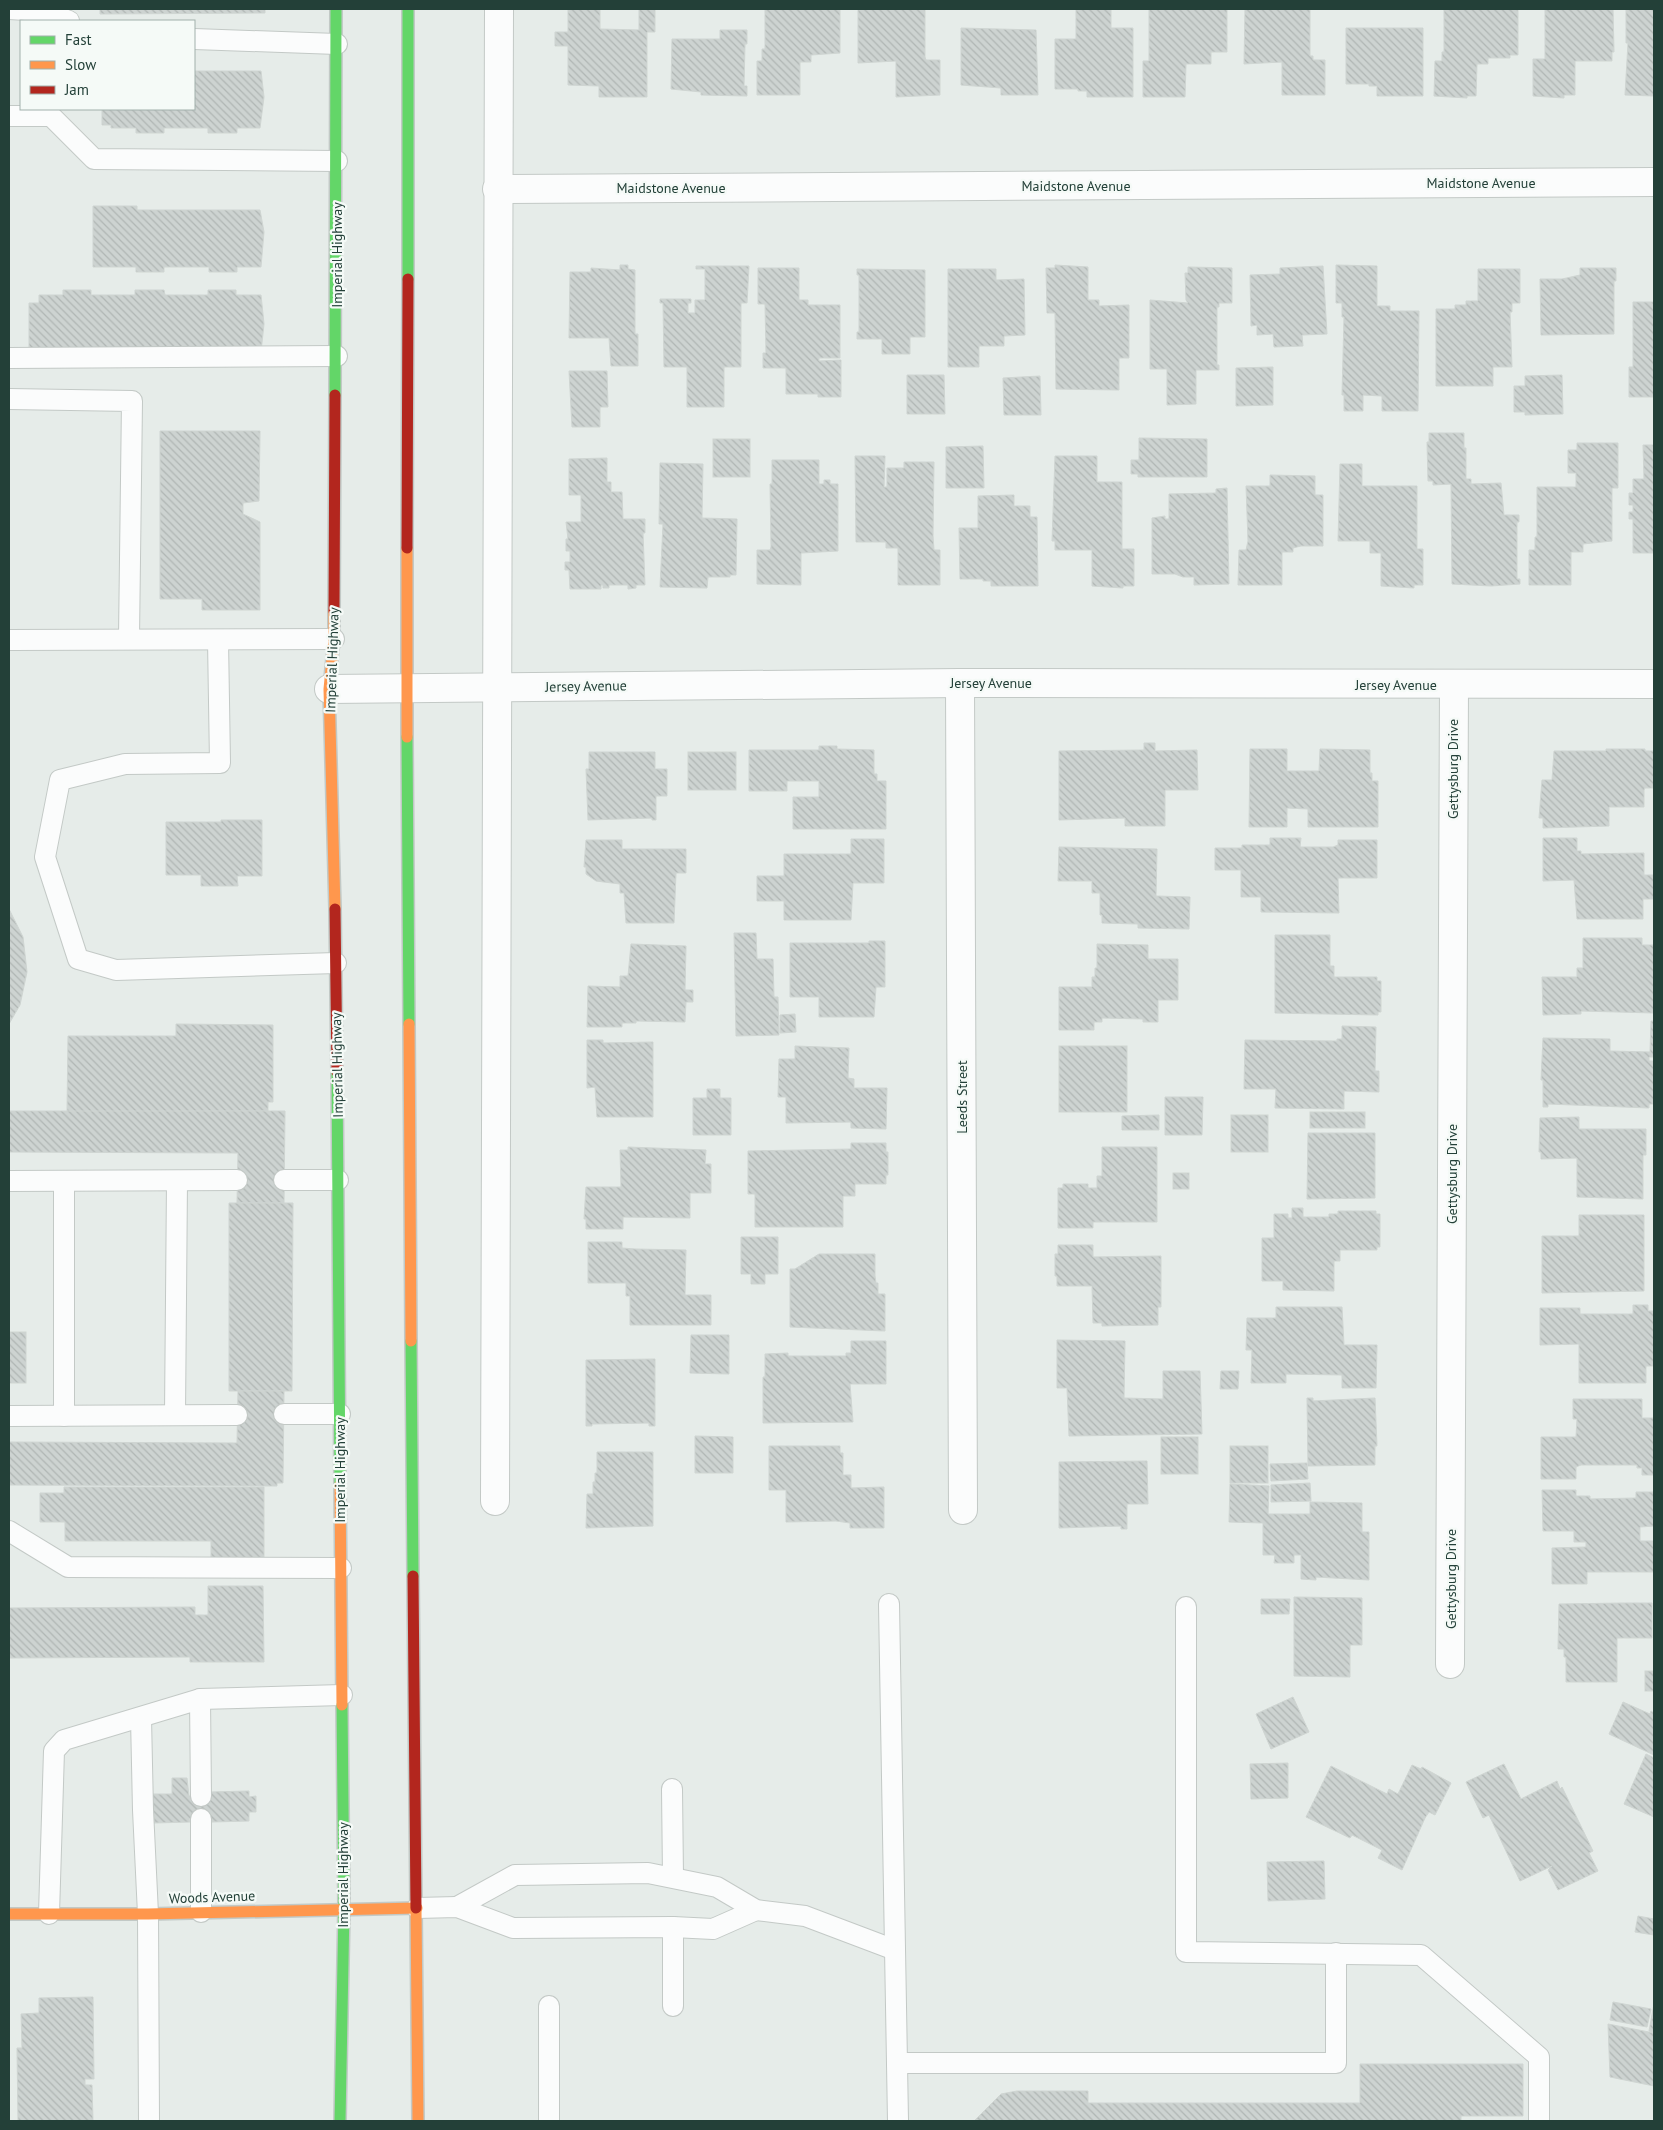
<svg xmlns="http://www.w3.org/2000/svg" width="1663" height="2130" font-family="'PT Sans',sans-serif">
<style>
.building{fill:url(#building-back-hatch);stroke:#cfd5d2}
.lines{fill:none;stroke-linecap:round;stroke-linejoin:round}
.lane-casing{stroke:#c3c9c6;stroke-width:22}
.street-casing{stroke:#c3c9c6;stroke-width:30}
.fast-casing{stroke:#c2c9c6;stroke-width:14}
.slow-casing{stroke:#c2c9c6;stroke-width:14}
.jam-casing{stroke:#c2c9c6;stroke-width:14}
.lane{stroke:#fbfcfc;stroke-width:20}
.street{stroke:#fbfcfc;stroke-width:28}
.fast{stroke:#63d668;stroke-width:11}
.slow{stroke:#ff974d;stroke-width:11}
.jam{stroke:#b3261e;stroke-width:11}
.labels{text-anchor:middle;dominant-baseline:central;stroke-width:4.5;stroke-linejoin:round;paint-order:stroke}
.street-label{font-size:14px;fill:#234038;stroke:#f5faf7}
</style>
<defs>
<pattern id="building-back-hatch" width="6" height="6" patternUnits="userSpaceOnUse" patternTransform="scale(1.25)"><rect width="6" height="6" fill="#cdd3d1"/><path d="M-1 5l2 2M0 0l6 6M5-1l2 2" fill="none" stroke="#b0b6b4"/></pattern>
</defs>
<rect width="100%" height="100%" fill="#e6ece9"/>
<g class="building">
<path d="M100,9H265V13L100,14Z"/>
<path d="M568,9H600V29L639,30V9H655V32H647V97H599V86L568,85V46H555V32H568Z"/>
<path d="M765,9H840V53L811,55V62H800V95H757V61H762V49H765Z"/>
<path d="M858,9H925V57L926,60H940V95L896,97V61L858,63Z"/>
<path d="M1076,9H1111V28H1133V97H1087V91H1078V89H1055V39H1076Z"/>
<path d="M1149,9H1227V52H1211V64H1186L1185,97H1143V61H1149Z"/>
<path d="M1245,9H1310V56H1313V60H1325V95H1282V62L1244,64Z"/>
<path d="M1442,9H1518V55H1510V58H1488V64H1477L1476,96H1467V98L1434,96L1435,61H1442V52H1444V10Z"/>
<path d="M1545,9H1613L1614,52H1612V61H1575V95H1564V98L1533,96V59H1545Z"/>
<path d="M1626,9H1654V96L1625,95L1628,43H1626Z"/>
<path d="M961,28L1036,30L1038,95H1001V88L961,85Z"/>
<path d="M1346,28H1423V96H1377V86H1369V84H1346Z"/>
<path d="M720,30H747V44H745L744,86H747V96L701,95V92L671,89L672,39H720Z"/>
<path d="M194,71H261L264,97L260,128H237V133H208V128H164V133H136V128H111V125H102V109H194Z"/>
<path d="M93,206H137V210H260L264,232L261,267H237V272H209V267H164V272H136V267H93Z"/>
<path d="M620,265H628V269L635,270V334H638V366H611L609,338H569L570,272H591V268L620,270Z"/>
<path d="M1055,265L1088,267V300H1099V306L1129,305V358H1119V390L1056,389L1055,313H1047L1046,268H1055Z"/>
<path d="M1336,265L1377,266V306H1390V311H1419L1418,411H1382V396L1363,395V411H1344V395H1342L1344,317H1342V303H1336Z"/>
<path d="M696,266H749L747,303H741V367H724V407H687V367H664L663,303H660V299H691V303H688V313H695V300H705V269H696Z"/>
<path d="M1323,266L1327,334L1302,335L1303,346L1274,347L1273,334L1257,335V325L1251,326L1250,275L1280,274V268Z"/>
<path d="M1188,267L1232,268V303H1219V307H1217V365H1219V370H1196V404L1167,405V369H1150V300L1188,303L1186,300L1185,273H1188Z"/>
<path d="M758,268H799V300H808V305H840V358H819V361L841,360V397H818V394H786V368H763V353H766L765,304H758Z"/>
<path d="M1580,268H1616V281H1614V334L1541,335L1540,279H1562L1580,275Z"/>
<path d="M857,269L925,270V337H910V354H882V339H857V332H859V275H857Z"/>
<path d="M948,269H996V280L1024,279L1025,335L1004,336V346H979V367H948Z"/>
<path d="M1478,269H1520V303H1512V312H1510L1512,367H1493V386H1436V309H1455V305H1466V301H1478Z"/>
<path d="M63,290H91V295H135V290H164L165,295H208V290H236V295H261L264,324L261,352L29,349V303H39V295H63Z"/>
<path d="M1633,302H1654V397H1629V367H1633Z"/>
<path d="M1273,367V405L1236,406V368Z"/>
<path d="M569,371H607L608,407H600V427H572Z"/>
<path d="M907,375H944L945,414H907Z"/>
<path d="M1562,375L1563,414L1525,415V412H1514V386H1525V376Z"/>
<path d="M1040,376L1041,415H1004L1003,378Z"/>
<path d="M160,431H260L259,501L243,503V514L260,522V610H202V599H160Z"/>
<path d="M1429,433H1464V448H1466V479H1471V484L1501,483L1504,515H1519V522H1517V579H1520V584L1491,586L1452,584L1451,484L1433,485V481H1428L1427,442H1429Z"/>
<path d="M1139,438L1207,439V477H1138V474H1131V460H1139Z"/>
<rect x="713" y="439" width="37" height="38"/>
<path d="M1577,443H1618V488H1612V541L1583,544V552H1571V585H1529V550H1535V537H1537V487H1576V473H1568V450H1577Z"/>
<path d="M1643,445H1654V553H1633V519H1629V512H1633V505H1629V493H1633V479H1644Z"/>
<path d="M983,446L984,488H946V447Z"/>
<path d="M855,456H885L884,487H887V468H904V462H934L933,536L934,550H940V585H898V548H886V542H856Z"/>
<path d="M1055,456H1097V482H1122V549H1134V586H1123V588L1092,586V550H1055V541H1052Z"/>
<path d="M607,458V482H611V492H622L623,519H645V533H643L645,585H636V588L628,589V585H609V588H603V585H601V589H570L569,570H565V562H570V551H566V539H568L566,522H581V495H569V459Z"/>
<path d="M772,460H819V484H824V480H830V484H838V551L801,553V585L757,584V550H770L771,547L770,484H772Z"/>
<path d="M660,463L703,464L702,518L737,519L736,575H730V577H708L707,588L660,587L663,524H659Z"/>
<path d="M1340,464H1362V486H1417V549H1423V585H1414V588L1381,586V553H1370V541H1338Z"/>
<path d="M1270,475L1315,476V495H1323V546H1301L1293,548V552H1282V585H1238L1239,550H1246L1248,541L1246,486H1270Z"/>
<path d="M1227,488L1229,584L1194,585V577H1183L1175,574H1152V518L1165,516V519H1169V494L1216,493V489Z"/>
<path d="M1014,495V506H1030V517H1037L1038,586H991V581H983V579H960L959,528H978V496Z"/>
<path d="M1144,743H1155V751L1197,750L1198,790H1165V826H1125V818L1059,820V751L1144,750Z"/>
<path d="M819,746H837V749L874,750V774H877V781H886V829H793V797H819V781H787V791H749V750H819Z"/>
<path d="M1250,749H1287V771H1319L1320,749L1370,750V773H1372V781H1378V827H1308V809L1287,808V827H1249Z"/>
<path d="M1606,749H1645V751H1654V788H1645L1644,790V807H1609V826L1543,828V818H1539L1542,780H1552L1554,751H1606Z"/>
<path d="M589,752H655V769H667V796H656V820H652V818L588,820L586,769H589Z"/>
<rect x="688" y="752" width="48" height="38"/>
<path d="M221,820H262V876H237L238,886H201V875H166V822H221Z"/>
<path d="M1270,838H1301L1300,847H1333L1338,845V840H1377V878H1338L1339,913L1261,912V897H1241V870H1215V848H1242V845H1270Z"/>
<path d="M1543,838H1577V851H1581V854L1644,853V875H1654V899H1643V919H1577L1574,880L1543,881Z"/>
<path d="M851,839H884V883H853L851,920H784V901H757V876H784V854H851Z"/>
<path d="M586,840H622V849H686V873H676L674,923H626L624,893H620V884L596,881L586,874V867H584Z"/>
<path d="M1059,847L1157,849L1156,896L1190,897L1189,929L1138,928V924L1102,923V915H1100V893H1092V881H1058Z"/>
<path d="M9,909L23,937L27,972L20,1005L9,1024Z"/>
<path d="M734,933H756L757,959H773L774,997H778L779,1035L736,1036Z"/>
<path d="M1275,935H1330V966H1334V977H1377V981H1381V1012H1378V1015L1275,1013Z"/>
<path d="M1583,938H1642V945H1654V1013L1581,1011V1014L1543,1015L1542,977H1577V968H1583Z"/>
<path d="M869,941H885V987H876L874,1017H819V997H790V943H869Z"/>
<path d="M631,944L686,946L685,990H693V1002H686L685,1022L636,1021V1023H622V1027H587L588,986L620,987V976H628Z"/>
<path d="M1097,944L1148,945V959H1178V1000H1158V1022H1143V1019L1102,1018V1022H1094V1030H1059V987H1092V977H1095V968H1097Z"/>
<path d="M795,1014L796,1032L780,1033V1015Z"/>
<path d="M1651,1021H1654V1057H1649V1061H1654V1104H1649V1108L1548,1104V1107H1543V1080H1541L1543,1038L1610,1039V1051L1650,1052Z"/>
<path d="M176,1024L273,1025V1102H268V1111L67,1112L68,1036H176Z"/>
<path d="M1342,1026L1376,1027L1375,1071H1379V1092L1344,1091V1109L1275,1108L1276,1089H1244L1245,1040L1337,1041V1039H1342Z"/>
<path d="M587,1040H603V1043L653,1042V1117H597L595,1087L587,1088Z"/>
<path d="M795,1046L849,1048L848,1078L854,1079V1088H887L886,1129L851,1128V1122L786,1123V1097H778L779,1059H795Z"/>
<rect x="1059" y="1046" width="68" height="66"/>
<path d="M707,1089H720V1098H731V1135H693V1098H707Z"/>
<path d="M1165,1097H1203L1202,1135H1165Z"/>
<path d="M9,1111H285L284,1203H237L238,1153L9,1152Z"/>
<rect x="1310" y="1112" width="55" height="16"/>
<path d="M1159,1115V1130H1122V1116Z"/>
<rect x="1231" y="1115" width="37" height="37"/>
<path d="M1579,1117V1129H1646V1155H1643V1199L1577,1197V1158L1541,1159V1152H1539L1540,1118Z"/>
<path d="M1308,1133H1375V1198L1307,1199Z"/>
<path d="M851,1143H886V1152H888V1175H886V1184H855V1196H843V1227H755V1194H748V1151L851,1149Z"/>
<path d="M628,1147L706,1150L705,1164H711V1193H690V1218L623,1217V1229H586V1219H584L586,1187H621L620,1150H628Z"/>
<path d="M1102,1147H1157V1222H1093V1228H1058V1188H1063V1184H1088V1188H1097V1176H1102Z"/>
<rect x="1173" y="1173" width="16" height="16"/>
<path d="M229,1203H293L292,1391H229Z"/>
<path d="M1292,1208H1303V1217H1329V1214H1338V1211H1376V1214H1380V1247H1377V1250H1340V1261H1334V1291L1283,1290V1281H1262V1238H1274V1214H1288V1218H1292Z"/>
<path d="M1579,1215H1644V1291L1542,1293V1236H1579Z"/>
<path d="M741,1237H778V1274H765V1284H751V1274H741Z"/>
<path d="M588,1242H622V1248L635,1249L686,1250L685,1295H711V1325H630V1296H626V1283H588Z"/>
<path d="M1058,1245H1093V1257L1161,1256V1307H1158V1325L1102,1326V1323H1093L1092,1286H1057V1276H1055V1254H1058Z"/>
<path d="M819,1254H875V1276L876,1283H878V1294H885V1331L790,1327V1269H795Z"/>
<path d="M1633,1305H1648V1311H1654V1366H1646V1383H1579V1344L1540,1345V1308H1580V1314H1633Z"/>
<path d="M1276,1307H1342L1344,1345H1377L1376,1388H1342V1375L1286,1374V1383H1251L1252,1350H1246L1247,1318H1276Z"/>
<rect x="9" y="1332" width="17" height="51"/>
<path d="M691,1335H729V1374L690,1373Z"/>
<path d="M1057,1340L1125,1341L1124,1398L1163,1399V1371H1200L1202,1434L1069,1436L1067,1388H1057Z"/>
<path d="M851,1341H886V1384H850L853,1422L763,1423V1377H765V1354L788,1353V1356H846V1353H851Z"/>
<path d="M655,1359V1426H649V1423L592,1424V1426H586V1360Z"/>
<path d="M1221,1371H1239L1238,1389H1220Z"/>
<path d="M238,1391H284L283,1483H277V1486L9,1485V1442L237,1443Z"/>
<path d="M1307,1398H1313V1401L1375,1398L1377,1446H1375V1465L1308,1466Z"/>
<path d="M1573,1399H1642V1418H1654V1475H1642V1468H1637V1465H1581L1576,1467V1479H1541V1437H1576L1577,1419H1573Z"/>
<path d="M695,1436L733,1437V1473H695Z"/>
<rect x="1161" y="1437" width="37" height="37"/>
<path d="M769,1446H840V1453H843V1475H851V1488L884,1487V1528H850V1523L836,1521L786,1522V1490H769Z"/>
<rect x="1230" y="1446" width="38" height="37"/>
<path d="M597,1452H653V1526L586,1528L587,1494H593V1482H595V1473H597Z"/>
<path d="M1147,1461L1148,1504H1127V1529H1121V1526L1059,1528V1462Z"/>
<path d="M1307,1463L1308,1479L1271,1481L1270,1464Z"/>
<path d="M1310,1483L1311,1501L1271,1502V1485Z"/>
<path d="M1230,1484L1269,1486L1268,1514H1310V1502L1362,1503V1532H1369V1580L1316,1577V1580L1301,1579V1555H1294V1563H1274L1275,1555H1263V1523L1229,1522Z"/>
<path d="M64,1487H264V1559H211V1541H65V1522H40V1493H64Z"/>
<path d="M1542,1490H1576V1496H1590V1499L1636,1498V1492H1654V1526L1640,1527V1541H1654V1572H1587V1584H1552V1548L1586,1547V1542H1574V1531H1543Z"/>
<path d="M208,1586H263L264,1662H190V1657L9,1658V1608L195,1607V1615H208Z"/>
<path d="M1294,1597L1362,1598V1645H1350V1677L1294,1676Z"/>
<path d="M1261,1599H1290L1289,1614H1261Z"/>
<path d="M1624,1603H1652V1638H1617V1682H1566V1657H1564V1649H1558L1559,1604Z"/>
<rect x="1645" y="1671" width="9" height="20"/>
<path d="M1293,1697L1309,1732L1271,1749L1256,1714Z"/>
<path d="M1623,1702L1650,1714L1651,1711L1654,1713V1755L1609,1734Z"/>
<path d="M1646,1754L1654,1758V1817L1624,1804Z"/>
<path d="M1288,1763V1798L1251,1799L1250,1764Z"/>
<path d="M1504,1764L1521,1799L1557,1781L1560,1789L1562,1787L1593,1851L1589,1853L1598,1871L1558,1890L1548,1870L1552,1866L1520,1881L1489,1815L1483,1818L1466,1782Z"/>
<path d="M1412,1765L1421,1769L1422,1767L1451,1783L1435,1815L1429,1812L1425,1818L1402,1870L1378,1858L1382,1850L1352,1835L1350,1838L1306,1817L1331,1766L1387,1794L1389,1789L1398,1794Z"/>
<path d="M172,1778H187L189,1796L211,1795L210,1792L249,1791V1797L256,1796V1812H249V1821L212,1822V1819H189L190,1822L154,1823V1814H150V1803H153L151,1794H172Z"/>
<path d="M1324,1861L1325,1899L1268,1901L1267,1862Z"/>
<path d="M1638,1916L1654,1919V1935L1635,1932Z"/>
<path d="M93,1997L94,2079H85V2085H92L93,2121H18L17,2048H22L21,2014L39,2013V1998Z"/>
<path d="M1613,2002L1651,2009L1647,2027L1610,2020Z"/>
<path d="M1654,2004V2032L1649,2031Z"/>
<path d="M1608,2024L1654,2033V2086L1610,2077Z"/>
<path d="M1360,2064H1523V2116H1461V2121H974L1001,2094L1017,2091H1088V2103H1360Z"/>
</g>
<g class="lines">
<defs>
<g id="lane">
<path d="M9,9L42,11L45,9"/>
<path d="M42,11L69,21"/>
<path d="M194,39L337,44"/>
<path d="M9,116H51L94,159L337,161"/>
<path d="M9,358L337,356"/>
<path d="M9,399L132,401L129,638"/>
<path d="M9,640L334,639"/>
<path d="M218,640L220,763L125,764L60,780L45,857L78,959L116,970L336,963"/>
<path d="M284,1180H338"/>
<path d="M9,1181L237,1180"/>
<path d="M64,1181V1416"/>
<path d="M284,1414H340"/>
<path d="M175,1415L177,1181"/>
<path d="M9,1416L237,1415"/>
<path d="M9,1531L68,1567L341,1568"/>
<path d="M889,1604L898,2121"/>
<path d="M1186,1607V1952L1421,1955L1539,2057V2121"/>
<path d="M200,1699L201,1796"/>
<path d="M141,1718L143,1810L148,1914L149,2121"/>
<path d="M672,1789L673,1877"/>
<path d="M201,1819V1912"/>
<path d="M457,1907L515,1875L648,1873L717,1887L756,1910L805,1916L895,1950"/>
<path d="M417,1908L457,1907L513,1928L673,1927L713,1929L756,1910"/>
<path d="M49,1914L54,1751L64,1740L200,1699L342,1695"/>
<path d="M673,1927V2006"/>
<path d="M549,2006V2121"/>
<path d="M897,2063H1336V1953"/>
</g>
<g id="street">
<path d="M497,189L1654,182"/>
<path d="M960,683L963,1510"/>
<path d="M329,689L960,683L1654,684"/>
<path d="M495,1501L499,9"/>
<path d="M1450,1664L1454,685"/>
</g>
<g id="fast">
<path d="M408,279V9"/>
<path d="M335,395L336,9"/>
<path d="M407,737L409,1024"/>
<path d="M337,1072L340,1485"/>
<path d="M411,1341L413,1576"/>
<path d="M340,2121L344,1908L342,1705"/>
</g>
<g id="slow">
<path d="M334,611V639L329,689L335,909"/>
<path d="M407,737V548"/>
<path d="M409,1024L411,1341"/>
<path d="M340,1485L342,1705"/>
<path d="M416,1908L418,2121"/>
<path d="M9,1914H148L417,1908"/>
</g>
<g id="jam">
<path d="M407,548L408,279"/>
<path d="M334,611L335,395"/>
<path d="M335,909L337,1072"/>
<path d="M413,1576L416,1908"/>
</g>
</defs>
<use href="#lane" class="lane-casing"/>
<use href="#street" class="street-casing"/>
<use href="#fast" class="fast-casing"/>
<use href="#slow" class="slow-casing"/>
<use href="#jam" class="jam-casing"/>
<use href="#lane" class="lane"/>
<use href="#street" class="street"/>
<use href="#fast" class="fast"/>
<use href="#slow" class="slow"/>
<use href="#jam" class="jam"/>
</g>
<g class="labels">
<g class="street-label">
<text x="1481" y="183">Maidstone Avenue</text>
<text x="1076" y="186">Maidstone Avenue</text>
<text x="671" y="188">Maidstone Avenue</text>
<text transform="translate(337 255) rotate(-90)">Imperial Highway</text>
<text transform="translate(332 660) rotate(-88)">Imperial Highway</text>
<text x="991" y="683">Jersey Avenue</text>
<text x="1396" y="685">Jersey Avenue</text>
<text transform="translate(586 686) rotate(-1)">Jersey Avenue</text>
<text transform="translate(1453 769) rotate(-90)">Gettysburg Drive</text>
<text transform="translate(337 1065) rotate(-91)">Imperial Highway</text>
<text transform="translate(962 1097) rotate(-90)">Leeds Street</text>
<text transform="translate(1452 1174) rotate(-90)">Gettysburg Drive</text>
<text transform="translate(340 1470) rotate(-90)">Imperial Highway</text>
<text transform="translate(1451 1579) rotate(-90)">Gettysburg Drive</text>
<text transform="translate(343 1875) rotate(-90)">Imperial Highway</text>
<text transform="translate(212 1897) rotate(-2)">Woods Avenue</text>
</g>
</g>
<rect width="1663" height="2130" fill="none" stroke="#234038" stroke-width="20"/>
<rect x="20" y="20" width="175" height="90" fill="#f5faf7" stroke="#a1b0ab"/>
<rect x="30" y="36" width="25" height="8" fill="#63d668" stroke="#a1b0ab"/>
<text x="65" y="45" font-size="15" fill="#234038">Fast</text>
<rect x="30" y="61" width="25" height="8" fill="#ff974d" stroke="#a1b0ab"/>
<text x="65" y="70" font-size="15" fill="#234038">Slow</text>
<rect x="30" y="86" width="25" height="8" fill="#b3261e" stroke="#a1b0ab"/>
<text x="65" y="95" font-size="15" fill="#234038">Jam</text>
</svg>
